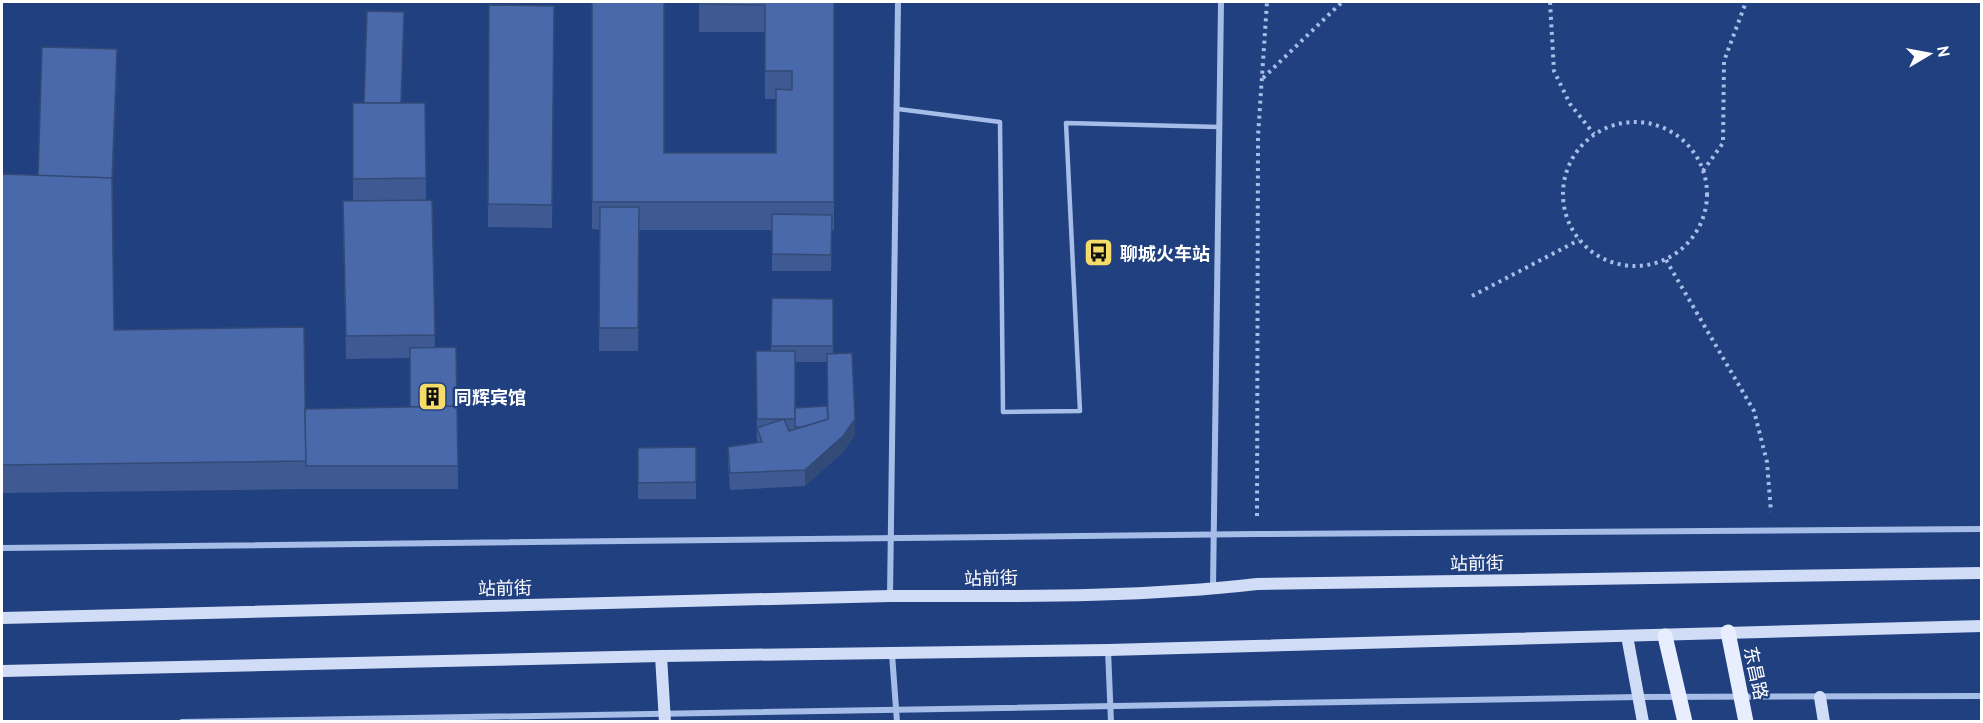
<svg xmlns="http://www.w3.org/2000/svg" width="1983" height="723" font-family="'PT Sans','Noto Sans SC',sans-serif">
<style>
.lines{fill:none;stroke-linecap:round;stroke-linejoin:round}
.path{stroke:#a6bde8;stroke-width:4;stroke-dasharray:3 4.5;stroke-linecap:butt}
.lane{stroke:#a6bde8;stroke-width:4.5}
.street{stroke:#a6bde8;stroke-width:6}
.secondary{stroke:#d1ddf6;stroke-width:12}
.primary{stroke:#e8eefd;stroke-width:15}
.wall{fill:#3f5a92;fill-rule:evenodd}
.shaded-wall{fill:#334a77}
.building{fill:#4969aa;stroke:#334a77;stroke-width:1.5}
.labels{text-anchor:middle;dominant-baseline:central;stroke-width:5;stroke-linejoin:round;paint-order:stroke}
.poi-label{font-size:18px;font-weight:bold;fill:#fff;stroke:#214080;text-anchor:start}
.street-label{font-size:18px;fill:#fff;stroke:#214080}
</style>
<rect width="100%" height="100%" fill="#214080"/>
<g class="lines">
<g class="path">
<path d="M1550,2L1554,71L1570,104L1594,134"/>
<path d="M1263,78L1342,2"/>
<circle cx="1635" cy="194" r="72"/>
<path d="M1703,171L1723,143L1724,61L1746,2"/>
<path d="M1666,260L1754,411L1767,462L1771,512"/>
<path d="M1472,296L1579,240"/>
<path d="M1257,516L1258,136L1267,2"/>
</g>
<path class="lane" d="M898,109L1000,122L1003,412L1080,411L1066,123L1219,127"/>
<g class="street">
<path d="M2,548L1257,534L1982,529"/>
<path d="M1213,588L1221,2"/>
<path d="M890,596L898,2"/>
<path d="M1108,650L1111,722"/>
<path d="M892,654L897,722"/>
<path d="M182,722L1639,697L1982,696"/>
</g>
<g class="secondary">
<path d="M2,618L890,596C1012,596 1136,598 1257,584L1982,573"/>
<path d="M1627,636L1643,722"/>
<path d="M661,656L665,722"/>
<path d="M2,671L661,656L1108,650L1982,626"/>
<path d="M1820,697L1824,722"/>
</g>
<g class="primary">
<path d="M1728,632L1746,722"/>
<path d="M1665,636L1685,722"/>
</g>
</g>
<g class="wall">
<path d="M592,2L664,153H776V99H765V32H699V2H834V230H832L831,271H772V230H639L638,351H599L600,230L592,229Z"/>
<path d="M489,5L554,6L552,228L488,227Z"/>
<path d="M404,29L401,103H425L426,200H432L435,347L458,466V489H306L2,493V174L38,176L117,72L112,200L114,330L305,409L410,407V358L346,359L343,224V201H353V103H364Z"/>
<path d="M772,298L833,299V354L855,435L843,452L805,486L730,490L728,463V447L757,443L756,351H771ZM795,362H827V406L795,408Z"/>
<path d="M696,447V499H638V448Z"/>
</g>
<g class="shaded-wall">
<path d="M117,49V72L112,206V183Z"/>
<path d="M855,419V435L843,452L805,486V470Z"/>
</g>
<g class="building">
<path d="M592,2H664V153H776V89L792,90V71H765V5L699,4V2H834V202H592Z"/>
<path d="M489,5L554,6L552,205L488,204Z"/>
<path d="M367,11L404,12L401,103H364Z"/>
<path d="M42,47L117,49L112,182V178L38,176Z"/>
<path d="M353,103H425L426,178L353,179Z"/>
<path d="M2,174L112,178L114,330L304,327L306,461L2,465Z"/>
<path d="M432,200L435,335L346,336L343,201Z"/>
<path d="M600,207H639L638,328H599Z"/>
<path d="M772,214L832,215L831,255L772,254Z"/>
<path d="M772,298L833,299V346H771Z"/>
<path d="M456,347L457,406L410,407V348Z"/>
<path d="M756,351H795V419H784L789,431L828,419L827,354L852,353L855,419L843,436L805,470L730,473L728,447L762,442L757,428L784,419H757Z"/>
<path d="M457,406L458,466H306L305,409Z"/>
<path d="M827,406L828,419L802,427H795V408Z"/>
<path d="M696,447V482L638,483V448Z"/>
</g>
<defs>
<symbol id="bus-square" viewBox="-11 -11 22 22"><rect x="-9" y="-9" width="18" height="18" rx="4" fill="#f5db67" stroke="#214080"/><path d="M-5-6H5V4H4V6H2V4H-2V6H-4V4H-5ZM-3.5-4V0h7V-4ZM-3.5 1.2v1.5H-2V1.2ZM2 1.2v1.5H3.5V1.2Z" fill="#111"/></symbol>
<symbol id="building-square" viewBox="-11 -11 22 22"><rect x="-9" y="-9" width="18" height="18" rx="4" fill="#f5db67" stroke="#214080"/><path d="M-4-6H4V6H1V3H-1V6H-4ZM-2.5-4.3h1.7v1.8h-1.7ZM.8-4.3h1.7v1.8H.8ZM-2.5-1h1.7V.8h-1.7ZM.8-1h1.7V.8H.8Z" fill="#111"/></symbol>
</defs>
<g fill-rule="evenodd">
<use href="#bus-square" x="1082" y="236" width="33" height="33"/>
<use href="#building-square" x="416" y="380" width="33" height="33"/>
</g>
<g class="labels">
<g class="poi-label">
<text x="1120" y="253">聊城火车站</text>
<text x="454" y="397">同辉宾馆</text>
</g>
<g class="street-label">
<text transform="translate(1477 563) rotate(-1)">站前街</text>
<text transform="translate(991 578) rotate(-1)">站前街</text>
<text transform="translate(505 588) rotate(-1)">站前街</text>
<text transform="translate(1756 673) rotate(78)">东昌路</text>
</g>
</g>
<rect width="1983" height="723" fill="none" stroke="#ffffff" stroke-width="6"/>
<g transform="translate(1929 54) rotate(80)" stroke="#214080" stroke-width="4.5" paint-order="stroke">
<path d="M0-4.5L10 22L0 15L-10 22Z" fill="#ffffff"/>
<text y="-9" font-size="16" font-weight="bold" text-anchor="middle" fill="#ffffff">N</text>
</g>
</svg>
